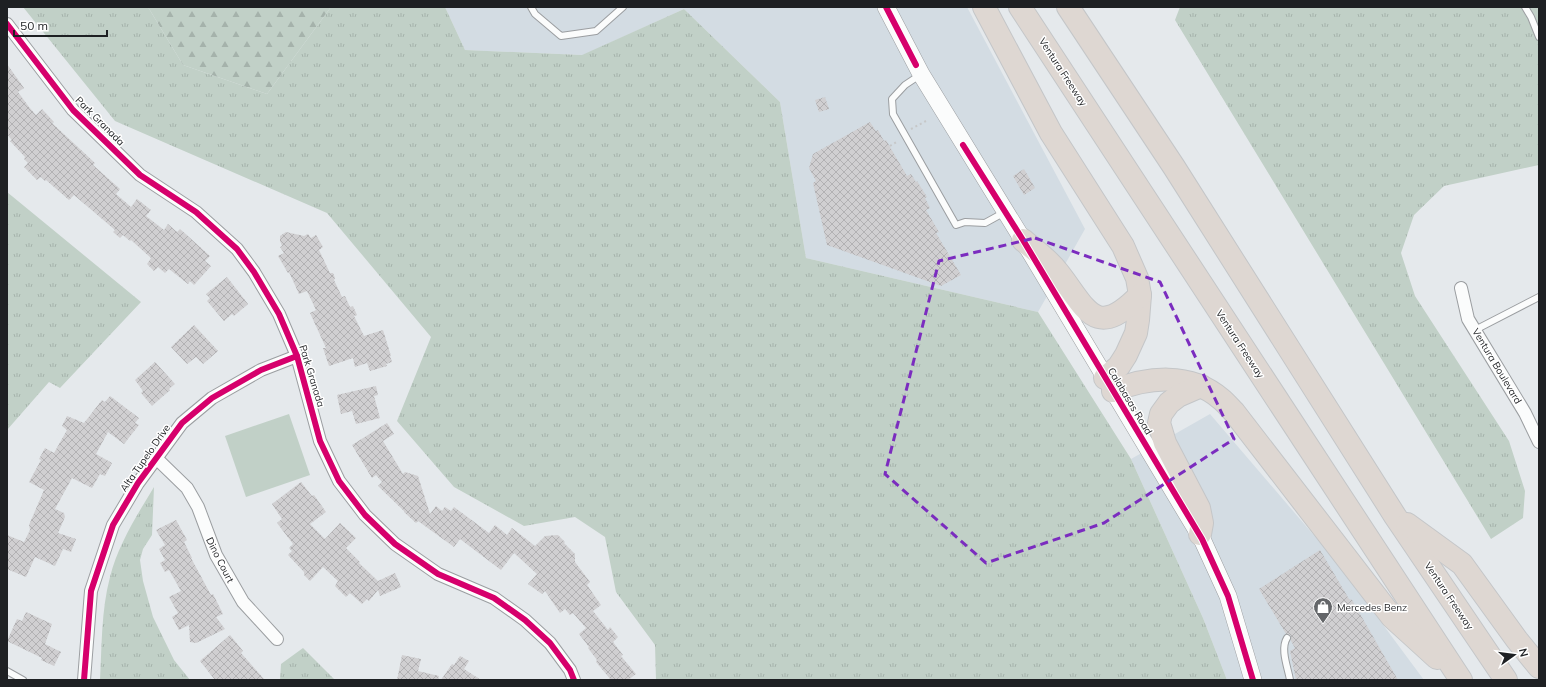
<svg xmlns="http://www.w3.org/2000/svg" width="1546" height="687" font-family="Mulish,sans-serif">
<style>
.built{fill:#d3dce3}
.grass{fill:url(#grass-tufts)}
.forest{fill:url(#forest-firs)}
.pitch{fill:#c1d0c7}
.building{fill:url(#building-cross-hatch)}
.lines{fill:none;stroke-linecap:round;stroke-linejoin:round}
.service-casing{stroke:#9b9ea1;stroke-width:8}
.minor-casing{stroke:#9b9ea1;stroke-width:14}
.secondary-casing{stroke:#9b9ea1;stroke-width:18}
.motorway-casing{stroke:#c4c6c8;stroke-width:24}
.path{stroke:#c6c7c8;stroke-width:2;stroke-dasharray:2 3;stroke-linecap:butt}
.service{stroke:#fbfcfc;stroke-width:6}
.minor{stroke:#fbfcfc;stroke-width:12}
.secondary{stroke:#fbfcfc;stroke-width:17}
.motorway{stroke:#ded7d2;stroke-width:22}
.cycleway-casing{stroke:#fff;stroke-width:8}
.cycleway{stroke:#d6006c;stroke-width:6}
.marked{fill:none;stroke:#7b2cbf;stroke-width:3;stroke-dasharray:8 5;stroke-linejoin:round}
.labels{text-anchor:middle;dominant-baseline:central;stroke-width:3;stroke-linejoin:round;paint-order:stroke}
.street-label{font-size:10px;fill:#1e2023;stroke:#fff}
.poi-label{font-size:10px;fill:#1e2023;stroke:#fff;text-anchor:start}
</style>
<defs>
<pattern id="grass-tufts" width="24" height="20" patternUnits="userSpaceOnUse"><rect width="24" height="20" fill="#c1d0c7"/><path d="M3 7l-1-3M5 7V3M7 7l1-3M15 17l-1-3M17 17v-4M19 17l1-3" fill="none" stroke="#a5b2ab"/></pattern>
<pattern id="forest-firs" width="22" height="20" patternUnits="userSpaceOnUse"><rect width="22" height="20" fill="#c1d0c7"/><path d="M5 1l3.5 6h-7zM16 11l3.5 6h-7z" fill="#a5b2ab"/></pattern>
<pattern id="building-cross-hatch" width="8" height="8" patternUnits="userSpaceOnUse"><rect width="8" height="8" fill="#d0cfd1"/><path d="M0 0l8 8M0 8l8-8" fill="none" stroke="#b2b1b3"/></pattern>
</defs>
<rect width="100%" height="100%" fill="#e5e9ec"/>
<g class="built">
<path d="M445,7H967L1085,229L1038,312L806,258L780,102L684,9L583,55L465,50Z"/>
<path d="M1210,414L1335,560L1424,680H1227L1203,618L1131,459Z"/>
</g>
<g class="grass">
<path d="M23,7H148L183,65L267,94L331,7H445L465,50L582,55L684,9L780,102L806,258L1038,312L1131,459L1203,618L1227,680H656L655,645L616,592L605,537L575,517L524,526L454,487L397,421L431,337L327,213L115,121Z"/>
<path d="M1180,7H1539V165L1444,186L1414,215L1401,253L1415,296L1509,441L1525,491L1523,518L1491,539L1175,20Z"/>
<path d="M7,192L141,302L60,388L49,382L7,430Z"/>
<path d="M154,487L152,535L143,549L140,560L143,581L153,617L174,660L190,680H100C102,646 101,611 110,577C118,545 137,515 154,487Z"/>
<path d="M303,648L335,680H280L281,664Z"/>
</g>
<path class="forest" d="M148,7H331L267,94L183,65Z"/>
<path class="pitch" d="M289,414L310,475L246,497L225,436Z"/>
<g class="building">
<path d="M7,64L24,88L18,92L29,107L36,115L42,109L54,122L52,123L95,163L93,165L120,189L116,194L131,207L137,199L151,210L146,216L164,230L168,224L177,232L180,229L210,256L205,261L211,266L194,285L190,281L188,284L169,269L165,273L158,267L154,271L147,264L151,258L131,240L130,241L123,235L120,238L113,232L115,230L74,195L69,200L46,180L45,181L41,177L37,180L24,167L28,163L24,159L25,157L10,141L12,140L7,134Z"/>
<path d="M825,97L829,109L819,112L815,100Z"/>
<path d="M870,122L876,131L878,130L884,141L886,140L907,176L911,174L916,182L917,181L927,197L925,198L930,208L926,210L939,232L936,233L961,275L941,286L827,245L813,183L816,181L809,168L813,154Z"/>
<path d="M1024,169L1035,188L1024,195L1013,176Z"/>
<path d="M286,232L304,236L308,234L311,238L316,235L323,247L319,250L330,273H333L335,278L334,280L342,297L345,296L350,307L353,306L357,315L354,316L364,336L383,330L391,356H390L392,362L386,364L387,366L370,371L367,363L355,367L353,358L329,366L323,348H326L310,313L316,310L307,291L299,294L289,272L288,273L278,256L284,253L280,247L282,246L280,241V236Z"/>
<path d="M227,277L248,304L234,316L232,314L224,321L207,301L210,298L206,294Z"/>
<path d="M194,325L218,351L203,364L196,357L187,364L171,347Z"/>
<path d="M155,362L175,384L169,389L170,390L152,406L141,393L143,391L135,380Z"/>
<path d="M376,386L378,395L374,396L380,418L356,424L352,411L341,414L337,395Z"/>
<path d="M110,396L139,418L135,423L139,425L124,444L108,432L96,454L112,463L105,476L100,474L92,488L72,478L55,509L64,513L65,517L58,533L76,539L71,552L63,549L55,566L35,557L26,577L7,569V535L24,542L30,530L29,525L44,490L29,482L41,460L39,459L45,448L54,453L67,430L62,426L67,416L84,423L102,400L105,402Z"/>
<path d="M387,423L394,434L383,441L403,474L405,472L418,476L430,514L436,506L442,511L445,507L451,511L454,507L489,533L495,525L507,535L512,528L535,546L545,536L558,535L565,542L564,543L575,554V562L590,582L587,585L601,605L593,611L608,630L610,627L618,637L613,642L623,655L621,656L636,674L628,680H611L596,662L597,660L588,648L589,647L579,634L586,628L573,613L570,615L565,609L560,613L545,591L542,594L528,584L537,574L514,553L501,570L460,539L454,547L418,521L416,523L404,512V511L378,486L382,482L376,475L372,478L352,445Z"/>
<path d="M301,482L312,496L314,495L326,512L310,524L325,539L340,523L356,538L346,548L360,562L359,563L378,581L395,573L401,587L380,596L378,590L369,601L367,599L362,604L350,593L346,597L335,586L338,581L323,567L310,581L304,575V572L288,555L292,551L289,548L293,544L277,523L282,519L272,504Z"/>
<path d="M176,520L187,540L184,542L192,558H191L211,595L213,594L223,614L216,617L225,629L196,643L190,642L189,625L179,630L172,617L178,613L169,597L181,591L169,570L165,572L160,563L165,560L159,549L165,545L156,530Z"/>
<path d="M1320,550L1349,599L1352,600L1398,680H1296L1290,651L1295,648L1291,641V636L1286,634L1259,589Z"/>
<path d="M26,612L52,624L45,644L61,652L54,666L41,660L42,658L7,641L17,619L22,621Z"/>
<path d="M230,635L243,651L241,653L265,680H215L200,661Z"/>
<path d="M402,655L421,659L418,671L439,676L438,680H397Z"/>
<path d="M460,656L469,661L464,669L481,680H441L452,664L454,665Z"/>
</g>
<g class="lines">
<defs>
<g id="service">
<path d="M531,7L535,14L561,36L596,31L623,7"/>
<path d="M1525,7L1531,17L1539,37"/>
<path d="M920,75L905,85L892,99L893,114L956,225L965,222L985,223L1005,212"/>
<path d="M1475,330L1539,297"/>
<path d="M1287,638C1280,649 1288,668 1290,680"/>
<path d="M7,671L23,680"/>
</g>
<g id="minor">
<path d="M7,24L73,110L140,175L196,212L237,249L254,272L279,314L297,356L320,441L339,481L365,515L395,544L438,574L494,598L525,620L550,643L570,670L574,680"/>
<path d="M1461,288L1468,319L1525,413L1539,442"/>
<path d="M156,458L187,488L198,507L216,555L243,602L277,639"/>
<path d="M84,680L91,591L113,525L138,483L182,423L212,398L261,370L297,356"/>
</g>
<path id="secondary" d="M886,7L921,74L1023,240L1202,539L1228,596L1253,680"/>
<g id="motorway">
<path d="M984,7L1051,133L1123,246L1137,278L1140,295L1138,320L1136,333L1126,355L1119,366L1105,378"/>
<path d="M1020,7L1461,680"/>
<path d="M1068,7L1174,167L1395,516L1506,680"/>
<path d="M1023,240C1034,250 1048,259 1057,271C1086,307 1094,342 1140,295"/>
<path d="M1113,391C1147,377 1190,372 1221,399C1226,403 1230,408 1234,412L1392,617L1437,658"/>
<path d="M1407,524L1462,564L1517,640L1539,667"/>
<path d="M1200,534L1202,523L1199,508L1165,443L1159,423L1161,414L1169,403L1178,396L1201,386"/>
</g>
</defs>
<use href="#service" class="service-casing"/>
<use href="#minor" class="minor-casing"/>
<use href="#secondary" class="secondary-casing"/>
<use href="#motorway" class="motorway-casing"/>
<g class="path">
<path d="M911,129L926,121"/>
<path d="M890,146L898,141"/>
</g>
<use href="#service" class="service"/>
<use href="#minor" class="minor"/>
<use href="#secondary" class="secondary"/>
<use href="#motorway" class="motorway"/>
<defs>
<g id="cycleway">
<path d="M886,7L916,65"/>
<path d="M7,24L73,110L140,175L196,212L237,249L254,272L279,314L297,356L320,441L339,481L365,515L395,544L438,574L494,598L525,620L550,643L570,670L574,680"/>
<path d="M963,145L1023,240L1202,539L1228,596L1253,680"/>
<path d="M84,680L91,591L113,525L138,483L182,423L212,398L261,370L297,356"/>
</g>
</defs>
<use href="#cycleway" class="cycleway-casing"/>
<use href="#cycleway" class="cycleway"/>
</g>
<path class="marked" d="M1035,238L1160,282L1234,439L1104,523L986,563L885,474L939,261Z"/>
<defs>
<symbol id="shop-pin" viewBox="-11 -11 22 30"><path d="M0 17L-7.5 6A9.5 9.5 0 1 1 7.5 6Z" fill="#646669" stroke="#fff"/><path d="M-5-2.5h2.3a2.7 3.5 0 0 1 5.4 0H5L5.5 6h-11ZM-1.5-2.5h3a1.5 2.3 0 0 0-3 0Z" fill="#fff"/></symbol>
</defs>
<g fill-rule="evenodd">
<use href="#shop-pin" x="1312" y="596" width="22" height="30"/>
</g>
<g class="labels">
<g class="street-label">
<text transform="translate(1063 72) rotate(57)">Ventura Freeway</text>
<text transform="translate(100 121) rotate(45)">Park Granada</text>
<text transform="translate(1240 344) rotate(57)">Ventura Freeway</text>
<text transform="translate(1497 366) rotate(59)">Ventura Boulevard</text>
<text transform="translate(312 376) rotate(73)">Park Granada</text>
<text transform="translate(1130 401) rotate(59)">Calabasas Road</text>
<text transform="translate(145 458) rotate(-55)">Alta Tupelo Drive</text>
<text transform="translate(220 560) rotate(63)">Dino Court</text>
<text transform="translate(1449 596) rotate(56)">Ventura Freeway</text>
</g>
<g class="poi-label">
<text x="1337" y="607">Mercedes Benz</text>
</g>
</g>
<rect width="1546" height="687" fill="none" stroke="#1e2023" stroke-width="16"/>
<g transform="translate(1514 655) rotate(76)" stroke="#ffffff" stroke-width="3" paint-order="stroke">
<path d="M0-3L7 15L0 10L-7 15Z" fill="#1e2023"/>
<text y="-6" font-size="11" font-weight="bold" text-anchor="middle" fill="#1e2023">N</text>
</g>
<path d="M14 30v6h93v-6" fill="none" stroke="#1e2023" stroke-width="2"/>
<text x="20" y="30" font-size="12" fill="#1e2023" stroke="#ffffff" stroke-width="3" paint-order="stroke">50 m</text>
</svg>
